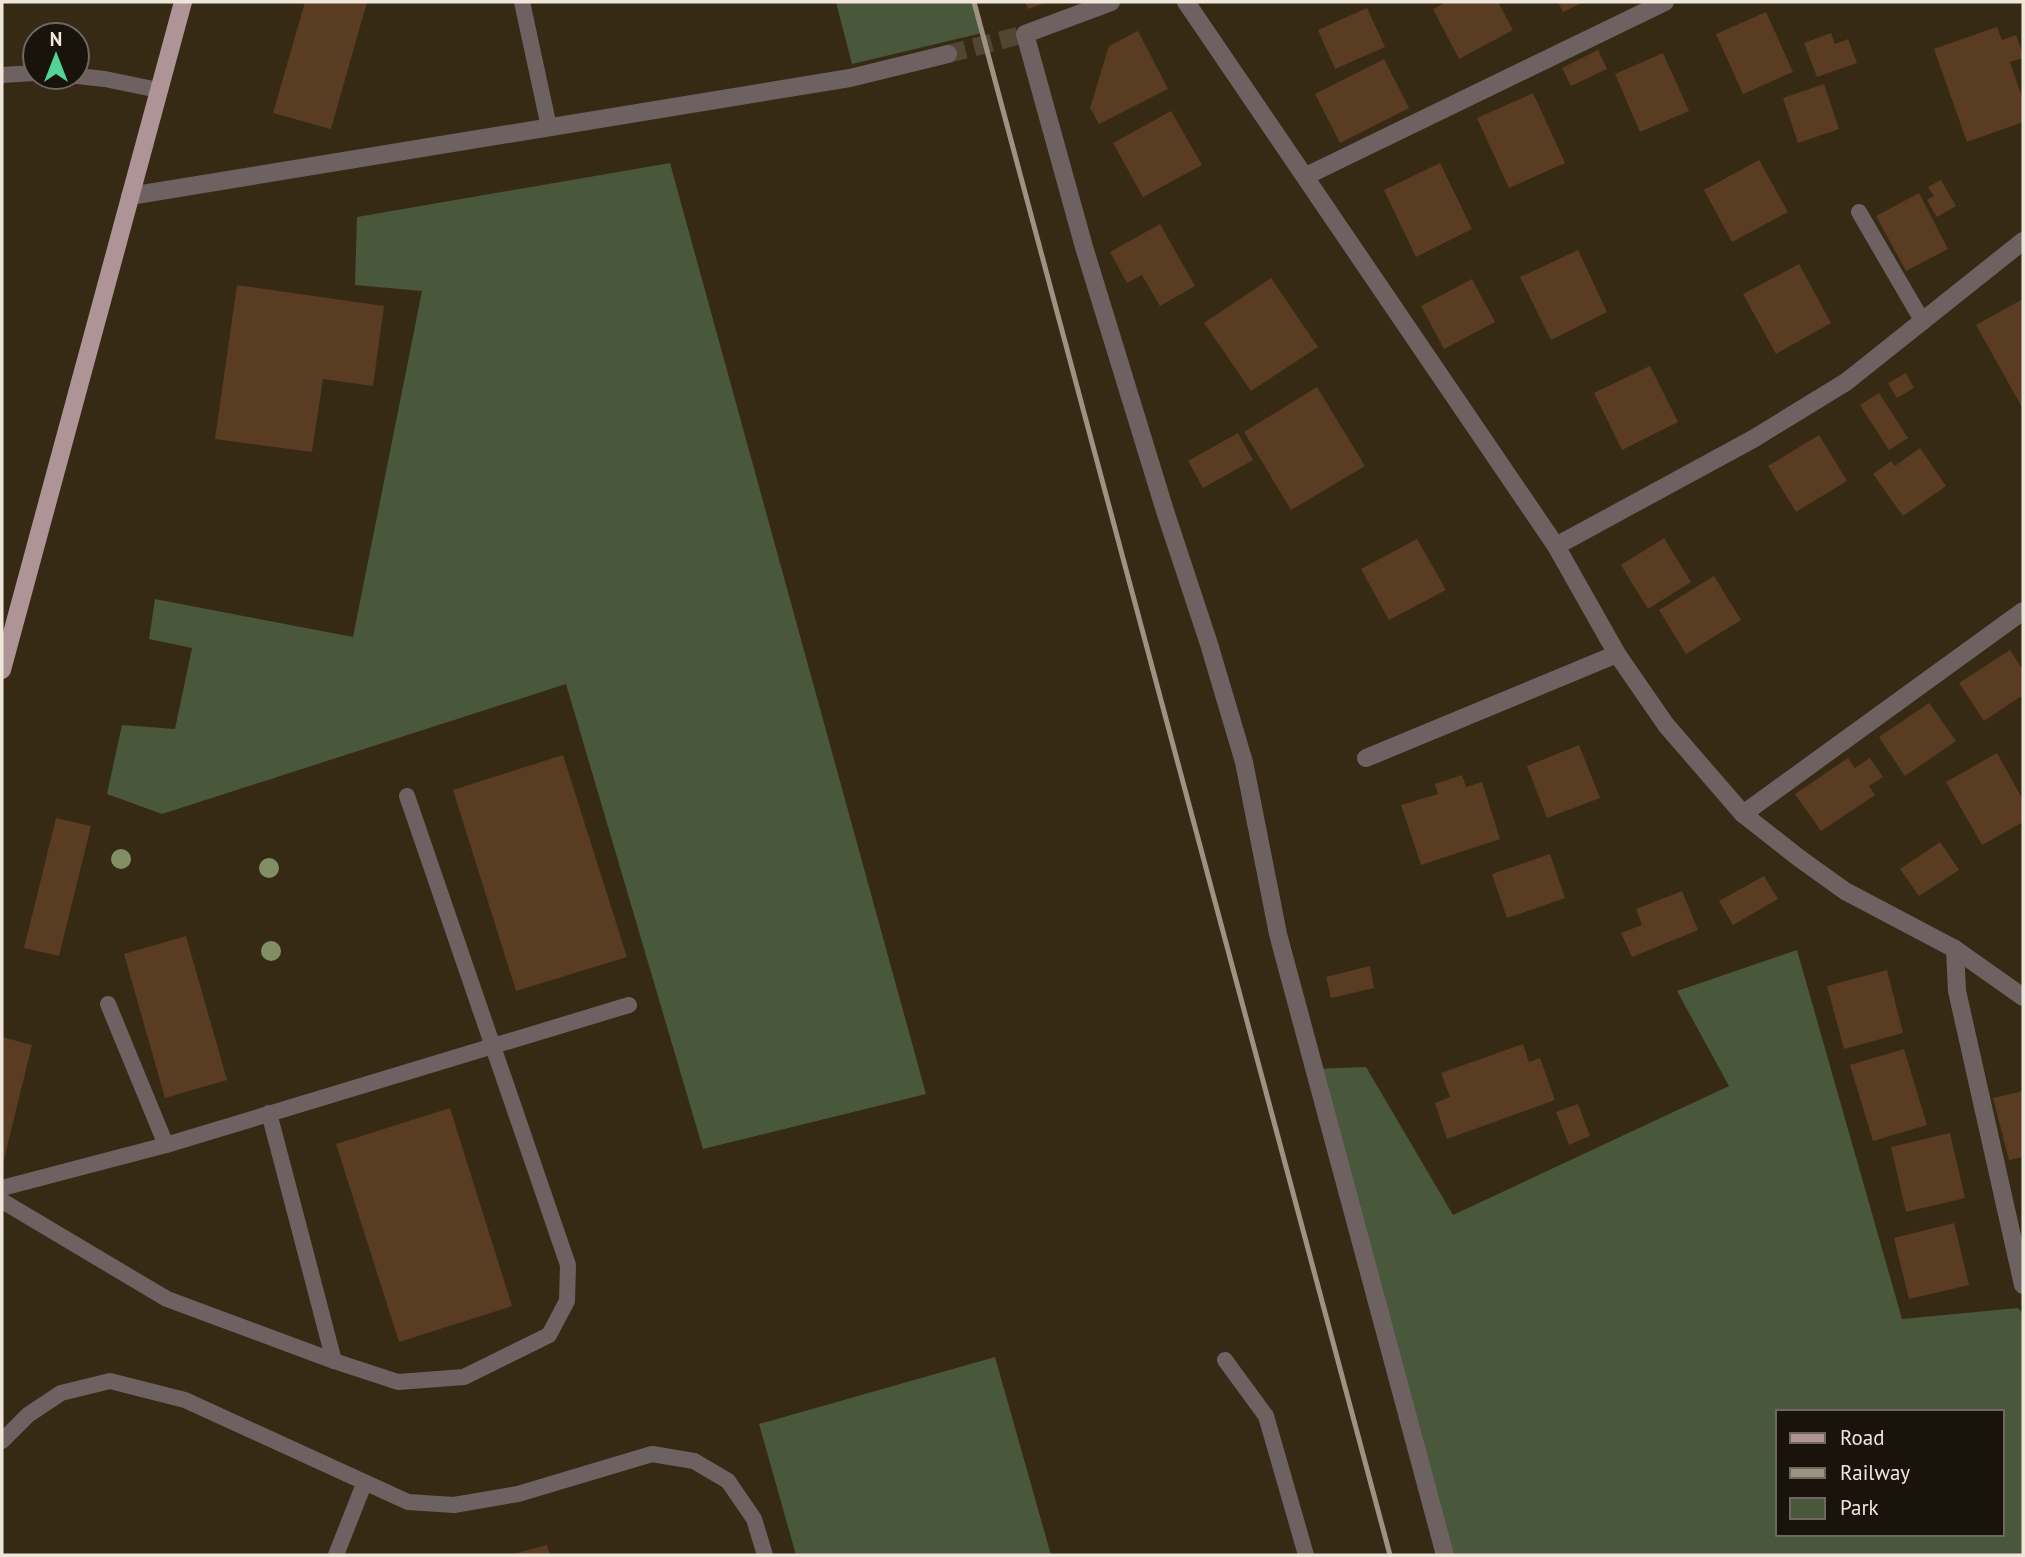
<svg xmlns="http://www.w3.org/2000/svg" width="2025" height="1557" font-family="'PT Sans',sans-serif">
<style>
.green{fill:#49573b;fill-rule:evenodd}
.building{fill:#593c22}
.lines{fill:none;stroke-linecap:round;stroke-linejoin:round}
.minor-tunnel{stroke:#524633;stroke-width:18;stroke-dasharray:18 9;stroke-linecap:butt}
.service{stroke:#6e6162;stroke-width:16}
.minor{stroke:#6e6162;stroke-width:18}
.tertiary{stroke:#6e6162;stroke-width:18}
.primary{stroke:#af9497;stroke-width:18}
.rail{stroke:#9d9383;stroke-width:5}
.tree{fill:#828e63}
</style>
<rect width="100%" height="100%" fill="#362a15"/>
<g class="green">
<path d="M836,2H973L982,33L852,64Z"/>
<path d="M670,163L926,1094L703,1149L566,684L162,814L107,794L122,725L175,729L192,648L149,639L155,599L353,637L422,291L355,285L357,217Z"/>
<path d="M1797,950L1902,1319L2018,1308L2023,1314V1555H1446L1314,1069L1366,1067L1453,1215L1729,1086L1677,991ZM1778,1412H2002V1534H1778Z"/>
<path d="M995,1357L1051,1555H796L759,1424Z"/>
</g>
<g class="building">
<path d="M305,2H367L331,129L273,113Z"/>
<path d="M1025,2H1048L1028,9Z"/>
<path d="M1447,2H1498L1513,30L1459,59L1433,9Z"/>
<path d="M1558,2H1584L1563,12Z"/>
<path d="M1367,8L1385,47L1335,69L1318,30Z"/>
<path d="M1766,12L1793,72L1743,94L1716,34Z"/>
<path d="M1997,27L2002,40L2016,35L2023,55V58L2010,62L2023,100V122L1967,142L1934,49Z"/>
<path d="M1138,31L1168,89L1099,124L1090,108L1109,46Z"/>
<path d="M1831,33L1835,44L1848,39L1857,63L1817,77L1804,43Z"/>
<path d="M1598,50L1607,69L1571,86L1562,68Z"/>
<path d="M1663,53L1689,111L1640,132L1615,74Z"/>
<path d="M1384,59L1409,108L1340,143L1315,94Z"/>
<path d="M1824,84L1839,129L1798,143L1783,98Z"/>
<path d="M1533,93L1565,163L1509,188L1477,118Z"/>
<path d="M1171,111L1202,165L1143,197L1113,143Z"/>
<path d="M1759,160L1788,212L1732,242L1704,190Z"/>
<path d="M1440,163L1472,229L1416,257L1384,190Z"/>
<path d="M1941,180L1956,206L1937,217L1927,200L1934,196L1928,187Z"/>
<path d="M1919,193L1948,249L1906,271L1876,216Z"/>
<path d="M1160,224L1195,286L1160,306L1142,275L1127,283L1110,252Z"/>
<path d="M1578,250L1607,312L1551,340L1520,277Z"/>
<path d="M1799,264L1831,323L1776,354L1743,294Z"/>
<path d="M1271,278L1318,347L1251,391L1204,323Z"/>
<path d="M1472,279L1495,322L1444,349L1421,306Z"/>
<path d="M237,285L384,306L373,386L323,379L312,452L215,439Z"/>
<path d="M2023,299V409L1976,325Z"/>
<path d="M1650,366L1678,422L1622,450L1594,393Z"/>
<path d="M1906,373L1914,388L1897,398L1888,383Z"/>
<path d="M1317,387L1365,466L1291,510L1244,432Z"/>
<path d="M1879,393L1908,438L1889,450L1860,405Z"/>
<path d="M1238,433L1253,460L1203,488L1188,461Z"/>
<path d="M1819,435L1847,481L1796,512L1768,466Z"/>
<path d="M1920,448L1946,486L1903,516L1873,474L1891,461L1895,466Z"/>
<path d="M1664,538L1691,582L1648,609L1621,565Z"/>
<path d="M1417,539L1446,590L1389,620L1361,569Z"/>
<path d="M1714,576L1741,620L1686,654L1659,610Z"/>
<path d="M2010,650L2023,670V695L1984,721L1959,683Z"/>
<path d="M1929,703L1956,741L1905,776L1879,737Z"/>
<path d="M1579,745L1600,798L1547,818L1527,766Z"/>
<path d="M1997,753L2023,800V822L1982,845L1946,782Z"/>
<path d="M563,755L627,957L516,991L453,790Z"/>
<path d="M1848,758L1855,768L1870,758L1883,777L1869,786L1875,795L1821,831L1795,794Z"/>
<path d="M1462,775L1466,787L1482,782L1500,839L1421,865L1401,805L1438,794L1435,784Z"/>
<path d="M56,818L91,826L59,956L24,948Z"/>
<path d="M1940,842L1959,870L1919,896L1900,869Z"/>
<path d="M1550,854L1565,898L1507,918L1492,874Z"/>
<path d="M1764,876L1778,899L1733,925L1719,901Z"/>
<path d="M1682,891L1698,930L1632,957L1621,933L1642,925L1636,909Z"/>
<path d="M186,936L227,1080L165,1098L124,954Z"/>
<path d="M1370,966L1374,988L1331,998L1326,977Z"/>
<path d="M1887,970L1903,1033L1844,1049L1827,986Z"/>
<path d="M2,1037L32,1045L3,1163H2Z"/>
<path d="M1523,1044L1529,1062L1540,1058L1555,1100L1447,1139L1435,1103L1450,1097L1441,1073Z"/>
<path d="M1904,1049L1927,1125L1873,1141L1850,1065Z"/>
<path d="M2023,1091V1157L2009,1160L1993,1098Z"/>
<path d="M1578,1104L1590,1136L1569,1145L1556,1112Z"/>
<path d="M450,1108L512,1306L399,1342L336,1144Z"/>
<path d="M1950,1133L1965,1198L1906,1212L1891,1147Z"/>
<path d="M1954,1223L1969,1285L1909,1299L1894,1238Z"/>
<path d="M547,1545L550,1555H513V1554Z"/>
</g>
<g class="lines">
<path class="minor-tunnel" d="M948,54L1025,34"/>
<g class="service">
<path d="M522,2L549,127"/>
<path d="M2,75L35,73"/>
<path d="M77,76L105,79L158,90"/>
<path d="M1859,212L1923,322"/>
<path d="M108,1004L166,1145"/>
<path d="M269,1113L334,1361"/>
<path d="M2,1188L166,1145L629,1005"/>
<path d="M2,1201L167,1299L334,1361L398,1382L464,1377L549,1335L567,1301L568,1265L407,796"/>
<path d="M1225,1360L1266,1416L1306,1555"/>
<path d="M2,1441L28,1415L61,1393L110,1381L185,1400L408,1502L454,1505L518,1494L652,1454L694,1461L728,1481L754,1519L765,1555"/>
<path d="M336,1555L364,1484"/>
</g>
<g class="minor">
<path d="M1111,2L1025,34L1084,247L1166,514L1209,644L1244,762L1278,934L1445,1555"/>
<path d="M1306,176L1665,2"/>
<path d="M130,196L850,78L948,54"/>
<path d="M1556,546L1753,439L1846,382L2023,241"/>
<path d="M1366,758L1617,654"/>
<path d="M1743,814L2023,611"/>
<path d="M1955,949L1957,991L2023,1285"/>
</g>
<path class="tertiary" d="M1186,2L1556,546L1617,654L1666,725L1743,814L1799,858L1845,891L1955,949L2023,997"/>
<path class="primary" d="M2,670L183,2"/>
<path class="rail" d="M974,2L1390,1555"/>
</g>
<g class="tree">
<circle cx="121" cy="859" r="10"/>
<circle cx="269" cy="868" r="10"/>
<circle cx="271" cy="951" r="10"/>
</g>
<rect width="2025" height="1557" fill="none" stroke="#f0e7db" stroke-width="7"/>
<rect x="1776" y="1410" width="228" height="126" fill="#19130b" stroke="#6f685e" stroke-width="2"/>
<rect x="1790" y="1433" width="35" height="10" fill="#af9497" stroke="#6f685e" stroke-width="2"/>
<text x="1840" y="1445" font-size="21" fill="#f0e7db">Road</text>
<rect x="1790" y="1468" width="35" height="10" fill="#9d9383" stroke="#6f685e" stroke-width="2"/>
<text x="1840" y="1480" font-size="21" fill="#f0e7db">Railway</text>
<rect x="1790" y="1498" width="35" height="21" fill="#49573b" stroke="#6f685e" stroke-width="2"/>
<text x="1840" y="1515" font-size="21" fill="#f0e7db">Park</text>
<g transform="translate(56 56)"><circle r="33" fill="#19130b" stroke="#6f685e" stroke-width="2"/>
<path d="M0-5L12 26L0 18L-12 26Z" fill="#54d396"/>
<text y="-10" font-size="19" font-weight="bold" text-anchor="middle" fill="#f0e7db">N</text>
</g>
</svg>
